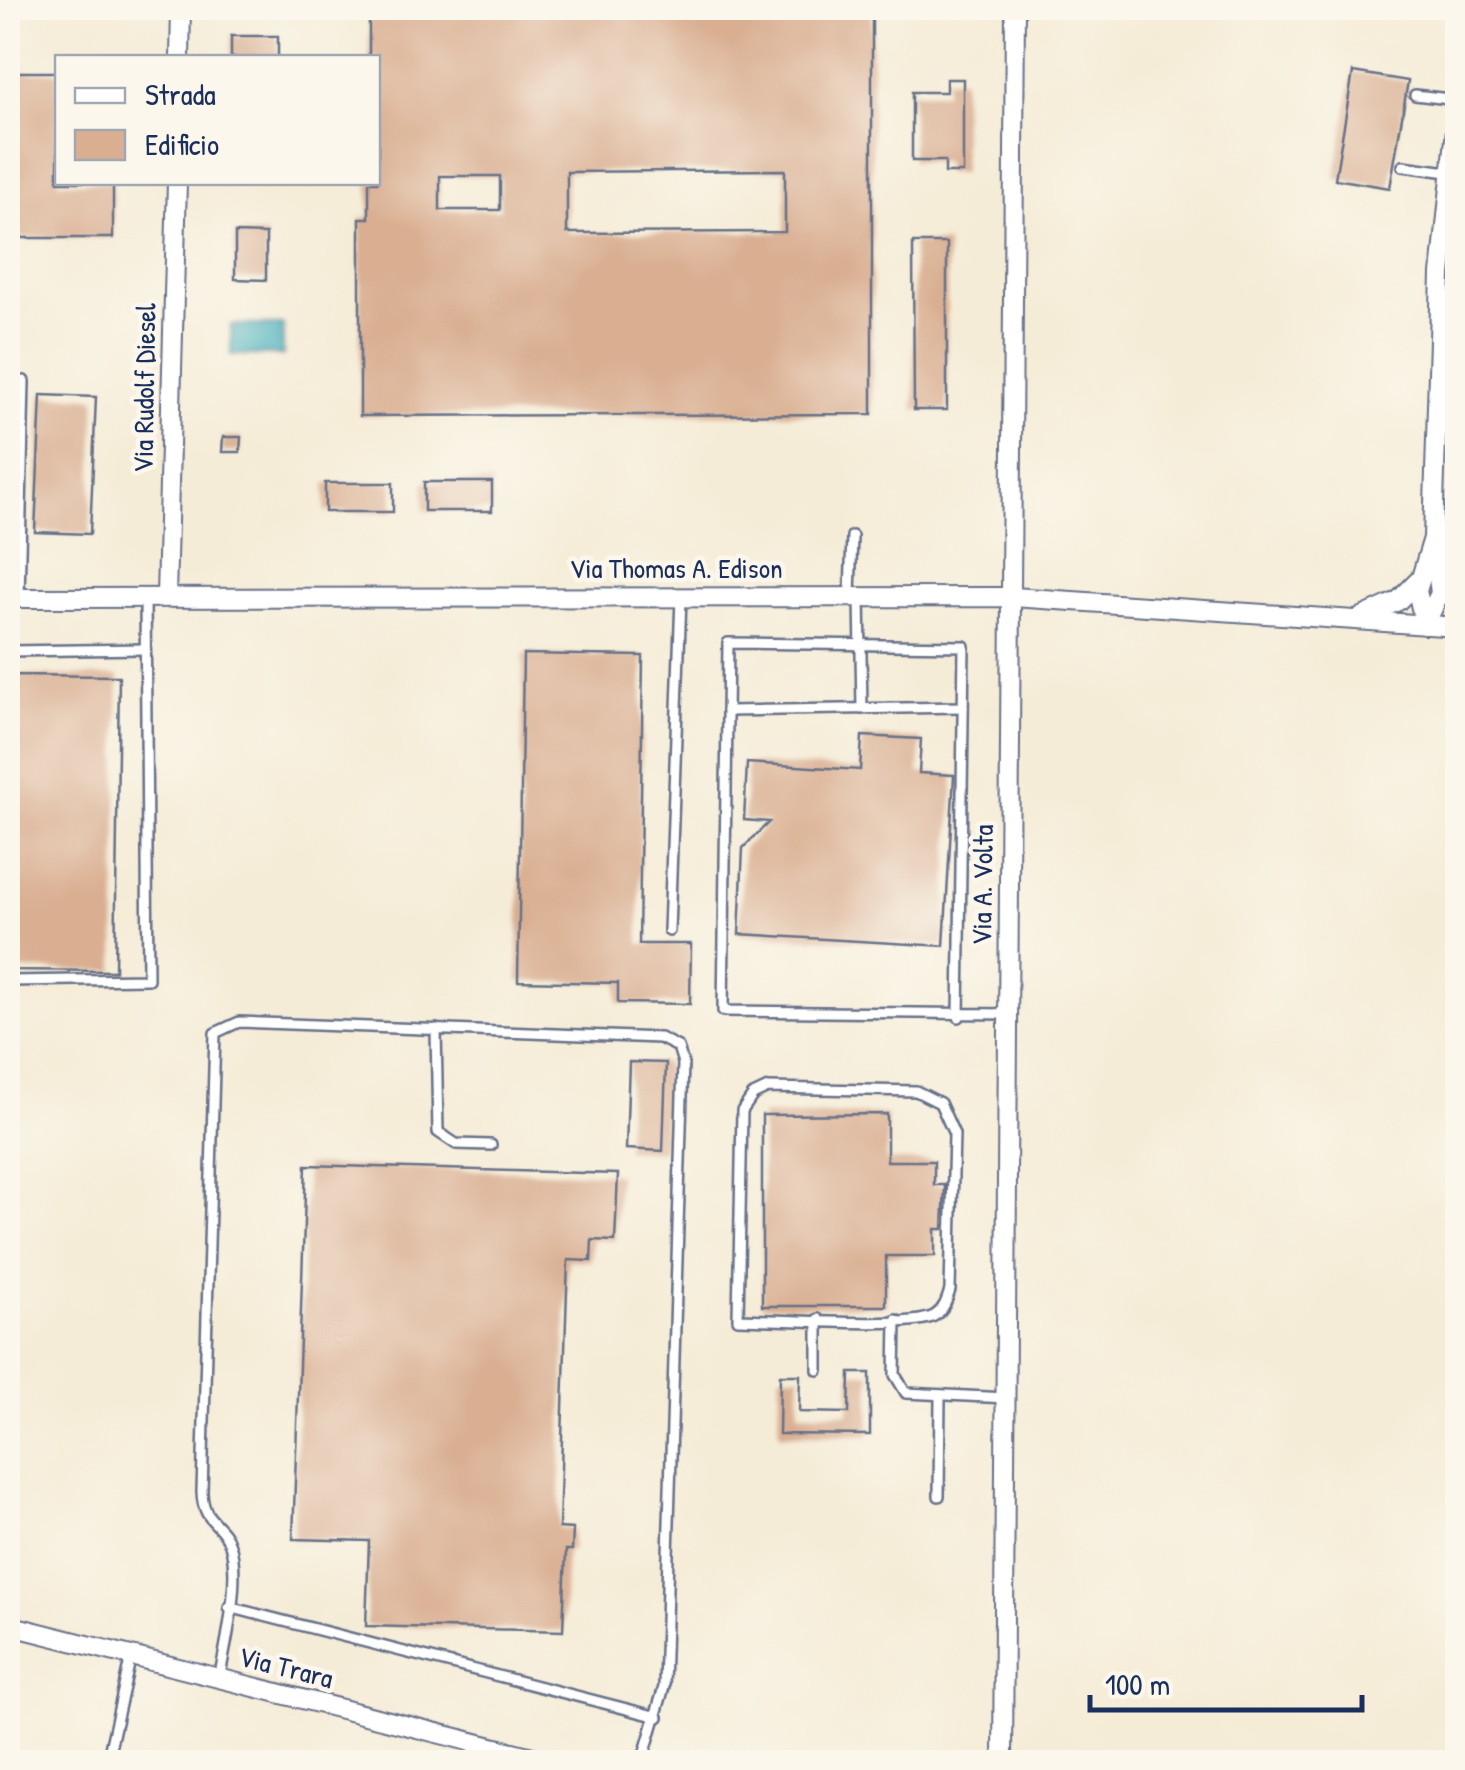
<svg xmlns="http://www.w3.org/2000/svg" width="1465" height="1770" font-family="'Patrick Hand',sans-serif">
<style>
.water{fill:#3baab9;stroke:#2b6c8c;stroke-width:2.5}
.building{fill:#d9ae91;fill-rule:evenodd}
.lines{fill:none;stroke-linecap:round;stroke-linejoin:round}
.service-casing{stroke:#677188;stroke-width:14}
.minor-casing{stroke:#677188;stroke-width:22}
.service{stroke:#fff;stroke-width:9}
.minor{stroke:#fff;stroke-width:18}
.labels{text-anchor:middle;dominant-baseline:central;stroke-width:9;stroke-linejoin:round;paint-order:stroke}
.street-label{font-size:28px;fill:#1b2f5e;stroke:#fbf7ec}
</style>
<rect width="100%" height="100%" fill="#fbf7ec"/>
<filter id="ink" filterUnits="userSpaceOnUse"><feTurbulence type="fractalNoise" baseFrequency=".01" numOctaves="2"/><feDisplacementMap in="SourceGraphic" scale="20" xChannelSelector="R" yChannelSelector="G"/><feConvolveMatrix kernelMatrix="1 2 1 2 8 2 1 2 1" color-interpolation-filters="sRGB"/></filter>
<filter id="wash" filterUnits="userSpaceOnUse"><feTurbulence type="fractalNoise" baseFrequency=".0048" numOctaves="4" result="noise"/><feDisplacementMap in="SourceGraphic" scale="40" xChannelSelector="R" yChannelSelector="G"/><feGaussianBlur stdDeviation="2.25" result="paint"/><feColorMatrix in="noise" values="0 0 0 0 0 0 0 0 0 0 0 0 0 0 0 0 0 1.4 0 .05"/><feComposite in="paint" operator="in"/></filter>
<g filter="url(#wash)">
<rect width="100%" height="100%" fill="#f5ecd7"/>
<rect class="water" x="231" y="325" width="52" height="30"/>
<g id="blocks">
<g class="building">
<path d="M369,8H872V414L360,416V218H369V182H378V58H369ZM785,170V232L567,233V172ZM440,176H500V210H440Z"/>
<rect x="231" y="36" width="47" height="22"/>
<path d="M8,72H58V182H113V238H8Z"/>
<path d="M1353,72L1408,81L1390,188L1335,179Z"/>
<path d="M946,79H963V173H945V161H912V92H946Z"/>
<path d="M235,233L266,234V280L235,279Z"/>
<path d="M913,243H947V410H914Z"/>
<path d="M41,395L96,397L90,534L35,532Z"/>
<path d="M223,437H241L240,452H222Z"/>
<rect x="424" y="482" width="68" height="29"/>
<rect x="325" y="483" width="68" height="29"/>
<path d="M523,654L643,656L639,944H691L690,1004L618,1003V983L518,981Z"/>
<path d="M8,675L119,676L115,971L8,970Z"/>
<path d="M862,736L921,739L919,773L954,775L944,946L739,934L743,848L769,822L744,820L747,763L860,770Z"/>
<path d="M629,1062L666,1063L663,1151L626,1149Z"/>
<path d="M887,1114V1161H934V1185H945L943,1229H935V1256H886V1306H762V1115Z"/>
<path d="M306,1165L618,1174L615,1241L592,1240L591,1261L568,1260L559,1528L573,1529L572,1550H566L563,1631L366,1626L369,1541L293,1539Z"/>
<path d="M850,1373H870V1435L779,1434L780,1375H800L799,1412L849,1413Z"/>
</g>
</g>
</g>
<g filter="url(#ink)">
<use href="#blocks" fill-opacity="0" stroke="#677188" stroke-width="2.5"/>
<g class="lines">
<defs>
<g id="service">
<path d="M1415,95L1458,100"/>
<path d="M1403,166L1448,172"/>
<path d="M1440,312L1458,313"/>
<path d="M1438,388L1458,389"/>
<path d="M850,594L852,536"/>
<path d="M860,597L862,709"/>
<path d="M19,598L24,381"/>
<path d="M8,651L145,649"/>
<path d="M727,711L963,707"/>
<path d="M669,931L681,597"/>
<path d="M8,981L148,979L145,597"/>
<path d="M959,1017L964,646L728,643L723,1011L1009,1014"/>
<path d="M436,1029L438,1132L456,1144L491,1145"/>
<path d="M768,1088L916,1091L940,1103L954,1134L950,1290C947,1300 944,1310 934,1316C910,1329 774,1319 738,1319L742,1111L753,1095Z"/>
<path d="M896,1320L895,1375L906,1393L1007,1398"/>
<path d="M818,1370V1319"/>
<path d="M939,1496L940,1397"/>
<path d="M229,1607L658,1717"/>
<path d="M219,1679C226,1645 241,1577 230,1545C222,1521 203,1524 202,1492L215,1033L239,1022L660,1038L678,1047L683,1063L664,1687L642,1762"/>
<path d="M107,1762L131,1656"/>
</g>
<g id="minor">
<path d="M180,58L181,8"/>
<path d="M166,596L177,182"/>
<path d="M8,598L1013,597L1458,627"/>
<path d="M1362,617L1398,601L1419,580"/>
<path d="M1425,625L1440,593L1433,538L1441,274L1458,110"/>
<path d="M1425,625L1417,591L1433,538"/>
<path d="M8,1625L552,1762"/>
<path d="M1003,1762L1015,8"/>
</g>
</defs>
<use href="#service" class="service-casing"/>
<use href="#minor" class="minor-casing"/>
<use href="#service" class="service"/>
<use href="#minor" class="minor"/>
</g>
</g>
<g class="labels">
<g class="street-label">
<text transform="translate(144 388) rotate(-89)">Via Rudolf Diesel</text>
<text x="676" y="568">Via Thomas A. Edison</text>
<text transform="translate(982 885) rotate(-89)">Via A. Volta</text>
<text transform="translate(286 1667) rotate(14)">Via Trara</text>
</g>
</g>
<rect width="1465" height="1770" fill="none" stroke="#fbf7ec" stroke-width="40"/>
<rect x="55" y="55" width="325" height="130" fill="#fbf7ec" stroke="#a1a7b3" stroke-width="2.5"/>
<rect x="75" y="88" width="50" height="15" fill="#ffffff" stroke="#a1a7b3" stroke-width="2.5"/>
<text x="145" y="105" font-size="30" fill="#1b2f5e">Strada</text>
<rect x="75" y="130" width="50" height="30" fill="#d9ae91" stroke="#a1a7b3" stroke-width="2.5"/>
<text x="145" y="155" font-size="30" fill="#1b2f5e">Edificio</text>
<path d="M1090 1695v15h272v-15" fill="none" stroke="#1b2f5e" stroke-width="5"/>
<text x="1105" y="1695" font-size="30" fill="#1b2f5e" stroke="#fbf7ec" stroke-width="8" paint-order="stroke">100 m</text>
</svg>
